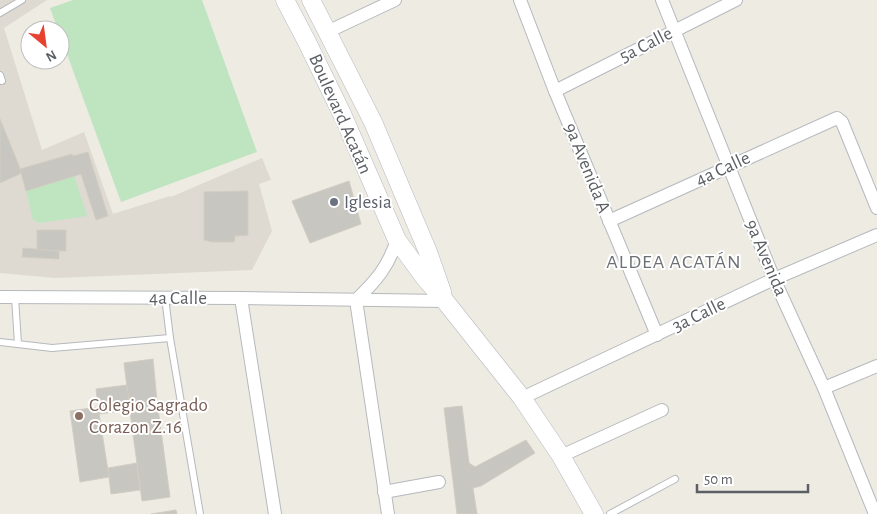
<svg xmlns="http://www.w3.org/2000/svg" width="877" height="514" font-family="'Alegreya Sans',sans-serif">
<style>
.education{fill:#dedad1}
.green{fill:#bfe5c0}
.building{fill:#c8c6c0;stroke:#d2cdc1}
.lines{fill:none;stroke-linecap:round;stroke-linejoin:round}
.service-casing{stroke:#b5b9bd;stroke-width:8}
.minor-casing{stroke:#b5b9bd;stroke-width:14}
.secondary-casing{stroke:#b6babf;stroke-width:19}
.service{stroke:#fff;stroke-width:6}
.minor{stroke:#fff;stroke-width:12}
.secondary{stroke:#fff;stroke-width:18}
.worship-dot{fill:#6b7280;stroke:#fff;stroke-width:2}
.education-dot{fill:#8d6e63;stroke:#fff;stroke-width:2}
.labels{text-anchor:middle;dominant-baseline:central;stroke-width:4;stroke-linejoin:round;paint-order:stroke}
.street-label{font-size:19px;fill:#5b5f63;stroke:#fff}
.worship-label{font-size:19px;fill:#5b616d;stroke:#fff;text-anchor:start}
.education-label{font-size:19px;fill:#785e54;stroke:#fff;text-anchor:start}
.neighbourhood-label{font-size:20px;letter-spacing:1px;fill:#6c7175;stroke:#fff}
</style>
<rect width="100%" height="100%" fill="#eeebe3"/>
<path class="education" d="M0,0H47L4,28L42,150L84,132L113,214L170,196L171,197L262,158L271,180L259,184L272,231L252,270L55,278L0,273Z"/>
<g class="green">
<path d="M73,0H202L257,152L121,202L60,35V30H58L50,8Z"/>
<path d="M74,175L87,216L40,223L33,220L26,191Z"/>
</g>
<g class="building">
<path d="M0,119L22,173L0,183Z"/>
<path d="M88,152L108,216L96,220L81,174L26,191L20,169L72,154L73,156Z"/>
<path d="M349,181L361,224L310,243L292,201Z"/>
<path d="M248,191V235L235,236L234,242H212L204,240V192Z"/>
<path d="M37,230H66V251L37,250Z"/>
<path d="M23,248L59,251V259L22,257Z"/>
<path d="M153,359L157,401L129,404L124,363Z"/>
<path d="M127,385L130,410L99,414L96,389Z"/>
<path d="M157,401L170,497L142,501L129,404Z"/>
<path d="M462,406L469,463L475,467L526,440L535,453L481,486L473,488L477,514H457L444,408Z"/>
<path d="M98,407L109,477L80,482L70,411Z"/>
<path d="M137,463L140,490L111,494L108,468Z"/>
<path d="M176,510L177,514H151Z"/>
</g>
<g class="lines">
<defs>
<g id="service">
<path d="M0,13L22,0"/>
<path d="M0,75L2,81"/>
<path d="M15,297L18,344"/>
<path d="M165,297L170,338L200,514"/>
<path d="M0,342L52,348L170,338"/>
<path d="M610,514L675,479"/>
</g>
<g id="minor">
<path d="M520,0L555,91L657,335"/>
<path d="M662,0L774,279L824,388L875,514"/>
<path d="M327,32L395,0"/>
<path d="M555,91L736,0"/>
<path d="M609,221L837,118L842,122L877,208"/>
<path d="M0,297L241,298L445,301"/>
<path d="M241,298L275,514"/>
<path d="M356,300L388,514"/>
<path d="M356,300C376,281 388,267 397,240"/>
<path d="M824,388L877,366"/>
<path d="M522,398L774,279L877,235"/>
<path d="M561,456L662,410"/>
<path d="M384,492L439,482"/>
</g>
<g id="secondary">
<path d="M285,0L307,42L343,116L397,240L424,277L445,301L522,398L561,456L594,514"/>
<path d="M311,0L373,122L428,252L442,292"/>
</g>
</defs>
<use href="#service" class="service-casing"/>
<use href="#minor" class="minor-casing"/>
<use href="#secondary" class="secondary-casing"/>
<use href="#service" class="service"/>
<use href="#minor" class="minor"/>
<use href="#secondary" class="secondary"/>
</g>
<circle class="worship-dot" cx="334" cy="202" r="5"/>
<circle class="education-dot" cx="79" cy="416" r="5"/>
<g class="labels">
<g class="street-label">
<text transform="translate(646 45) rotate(-27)">5a Calle</text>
<text transform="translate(340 114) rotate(66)">Boulevard Acatán</text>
<text transform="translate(587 168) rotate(68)">9a Avenida A</text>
<text transform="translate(723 169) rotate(-25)">4a Calle</text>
<text transform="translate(766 258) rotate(67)">9a Avenida</text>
<text x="178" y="298">4a Calle</text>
<text transform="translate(699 315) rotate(-26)">3a Calle</text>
</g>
<g class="worship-label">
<text x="344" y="202">Iglesia</text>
</g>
<g class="education-label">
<text x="89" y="405">Colegio Sagrado<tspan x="89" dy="22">Corazon Z.16</tspan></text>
</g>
<g class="neighbourhood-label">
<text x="674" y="262">ALDEA ACATÁN</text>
</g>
</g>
<g transform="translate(45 45) rotate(151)"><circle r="24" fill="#ffffff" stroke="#bdbfc1"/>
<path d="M0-4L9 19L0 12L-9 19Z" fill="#e7412f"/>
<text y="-8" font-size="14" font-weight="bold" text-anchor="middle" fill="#5b5f63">N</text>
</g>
<path d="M697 484v8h111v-8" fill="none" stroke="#5b5f63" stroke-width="2.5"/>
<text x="704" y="484" font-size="15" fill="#5b5f63" stroke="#ffffff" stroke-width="4" paint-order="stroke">50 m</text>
</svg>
